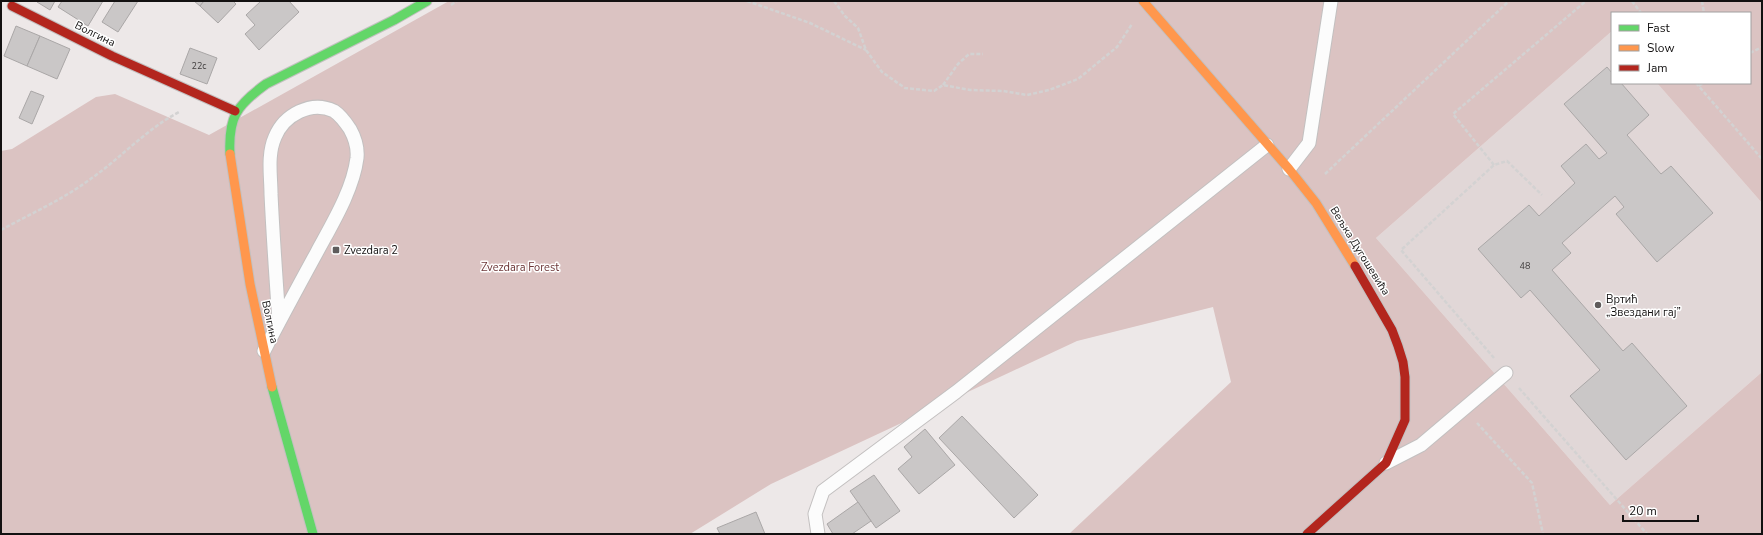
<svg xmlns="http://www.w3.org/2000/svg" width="1763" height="535" font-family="'Nunito Sans',sans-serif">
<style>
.built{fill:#e1d7d7}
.forest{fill:#dbc3c2}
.building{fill:#cac7c7;stroke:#aaa7a7}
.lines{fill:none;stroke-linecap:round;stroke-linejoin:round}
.lane-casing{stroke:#c3c0c0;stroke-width:15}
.fast-casing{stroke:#c3c0c0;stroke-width:11}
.slow-casing{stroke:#c3c0c0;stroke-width:11}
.jam-casing{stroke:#c3c0c0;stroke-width:11}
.path{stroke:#d3d2d2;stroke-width:2.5;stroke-dasharray:4 2;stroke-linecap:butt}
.lane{stroke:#fcfcfc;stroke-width:13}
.fast{stroke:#63d668;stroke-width:9}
.slow{stroke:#ff974d;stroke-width:9}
.jam{stroke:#b3261e;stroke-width:9}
.poi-dot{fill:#5f5c5c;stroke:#fff;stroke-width:1.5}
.labels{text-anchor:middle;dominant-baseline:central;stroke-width:3;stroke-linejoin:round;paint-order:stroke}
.number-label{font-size:9px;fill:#413e3e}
.street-label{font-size:11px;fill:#131111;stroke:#fff}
.poi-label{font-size:11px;fill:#131111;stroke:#fff;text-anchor:start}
.park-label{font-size:11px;fill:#6c3637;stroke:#fff}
</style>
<rect width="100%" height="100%" fill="#ede8e8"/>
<path class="built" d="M1612,31V83H1657L1762,203V372L1610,505L1376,238Z"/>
<path class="forest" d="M449,1H1762V203L1657,83H1750V13H1612V31L1376,238L1610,505L1762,372V534H1069L1231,382L1213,307L1077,341L771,484L690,534H1V151L12,149L96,97L115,94L209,135Z"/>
<g class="building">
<path d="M38,1H55L50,10L37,2Z"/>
<path d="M62,1H103L88,26L58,7Z"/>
<path d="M115,1H138L118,32L102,22Z"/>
<path d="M194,1H204L200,6Z"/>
<path d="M204,1H233L236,4L218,23L200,6Z"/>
<path d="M261,1H289L299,12L259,50L245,34L255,25L246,15Z"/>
<path d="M16,26L40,36L27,66L4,56Z"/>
<path d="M40,36L70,49L57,79L27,66Z"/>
<path d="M190,48L217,58L207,84L180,74Z"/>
<path d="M1607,67L1612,73V83H1621L1649,115L1627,135L1661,174L1671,166L1713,213L1657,262L1616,214L1624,207L1615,196L1562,243L1571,253L1552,270L1623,351L1632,343L1687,406L1626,460L1570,396L1600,370L1530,290L1521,298L1478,249L1529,205L1539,216L1575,183L1561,166L1586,144L1599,159L1607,153L1564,104Z"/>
<path d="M31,91L44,96L32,124L19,118Z"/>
<path d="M962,416L1038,495L1014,518L939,438Z"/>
<path d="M925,429L955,465L919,494L898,469L912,457L904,447Z"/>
<path d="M874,475L900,511L876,528L850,491Z"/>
<path d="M858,502L871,521L852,534H833L827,524Z"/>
<path d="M756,512L765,534H720L717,528Z"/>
</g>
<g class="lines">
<defs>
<g id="lane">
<path d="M1289,169L1309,143L1331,1"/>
<path d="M264,351C281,318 299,285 317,252C332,224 353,190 357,158C358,148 355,138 350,129C346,123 340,115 334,111C311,100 284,115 275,137C267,155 271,176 271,194C273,237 276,279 279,321"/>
<path d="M1386,463L1421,445L1506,373"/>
<path d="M818,534L815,514L823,491L956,392L1267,145"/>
</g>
<g id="fast">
<path d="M230,154C228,117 237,105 266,84L394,20L427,1"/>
<path d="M272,387L313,534"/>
</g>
<g id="slow">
<path d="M1143,1L1289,169L1316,203L1355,266"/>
<path d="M230,154L250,284L272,387"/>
</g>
<g id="jam">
<path d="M12,6L112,56L235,111"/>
<path d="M1307,534L1386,463L1405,420V377L1403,362L1398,346L1392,330L1355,266"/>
</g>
</defs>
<use href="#lane" class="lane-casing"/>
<use href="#fast" class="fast-casing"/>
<use href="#slow" class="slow-casing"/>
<use href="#jam" class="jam-casing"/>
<g class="path">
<path d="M747,1L810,23L866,50"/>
<path d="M834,1L845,16L858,28L866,50L882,72L905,88L934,91L943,85L970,90L1003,91L1027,95L1049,90L1078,79L1117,47L1132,24"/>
<path d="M1632,1L1641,13"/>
<path d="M1702,1L1704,13"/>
<path d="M451,5L457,1"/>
<path d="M1750,53L1762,47"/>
<path d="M1696,83L1762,159"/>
<path d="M943,85L958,64L969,54H983"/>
<path d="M1699,86L1703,83"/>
<path d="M1494,165L1453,114L1586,1"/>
<path d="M1325,174L1509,1"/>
<path d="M1,230C30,214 62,200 89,180C120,159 145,130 179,112"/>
<path d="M1494,358L1401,250L1494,165L1507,161L1542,195"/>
<path d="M1519,388L1647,534"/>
<path d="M1477,423L1532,483L1543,534"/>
</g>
<use href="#lane" class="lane"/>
<use href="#fast" class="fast"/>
<use href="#slow" class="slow"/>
<use href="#jam" class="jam"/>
</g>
<g class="poi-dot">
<rect x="332" y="246" width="8" height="8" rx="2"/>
<circle cx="1598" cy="305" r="4"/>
</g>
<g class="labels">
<g class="number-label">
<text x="199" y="66">22c</text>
<text x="1525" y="266">48</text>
</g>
<g class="street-label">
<text transform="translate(95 34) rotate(26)">Волгина</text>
<text transform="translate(1360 251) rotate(58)">Вељка Дугошевића</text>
<text transform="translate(270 322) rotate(78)">Волгина</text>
</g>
<g class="poi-label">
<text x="344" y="250">Zvezdara 2</text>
<text x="1606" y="299">Вртић<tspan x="1606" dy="13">„Звездани гај”</tspan></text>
</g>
<g class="park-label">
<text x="520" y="267">Zvezdara Forest</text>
</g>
</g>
<rect width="1763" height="535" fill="none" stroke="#131111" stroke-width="4"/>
<rect x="1611" y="12" width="140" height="72" fill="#ffffff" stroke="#a1a0a0"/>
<rect x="1619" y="25" width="20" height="6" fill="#63d668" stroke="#a1a0a0"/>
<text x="1647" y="32" font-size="12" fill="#131111">Fast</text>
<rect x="1619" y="45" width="20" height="6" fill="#ff974d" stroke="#a1a0a0"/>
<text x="1647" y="52" font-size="12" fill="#131111">Slow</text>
<rect x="1619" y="65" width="20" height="6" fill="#b3261e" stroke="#a1a0a0"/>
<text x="1647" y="72" font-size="12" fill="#131111">Jam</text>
<path d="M1623 515v6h75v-6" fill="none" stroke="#131111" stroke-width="2"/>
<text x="1629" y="515" font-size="12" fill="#131111" stroke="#ffffff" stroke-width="3" paint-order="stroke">20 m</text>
</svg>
